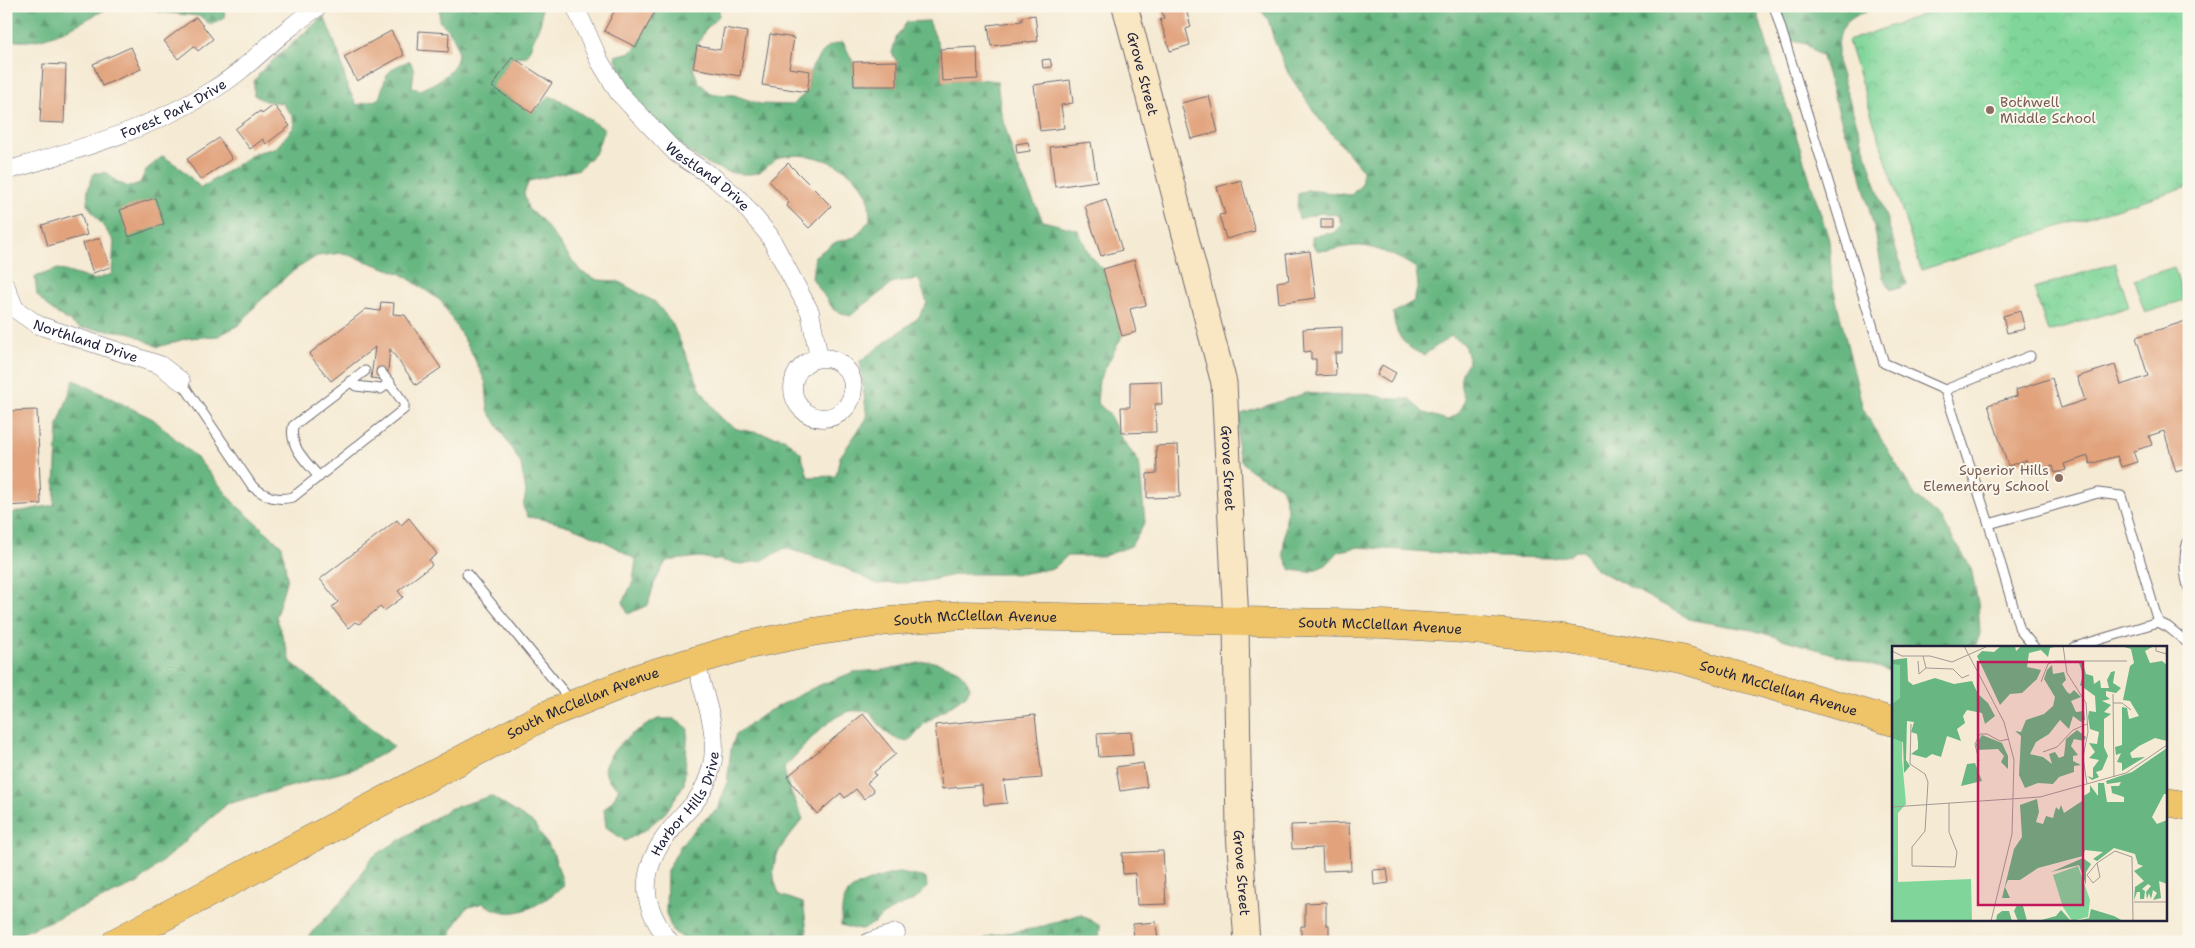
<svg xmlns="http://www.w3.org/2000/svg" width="2195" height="948" font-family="'Shantell Sans',sans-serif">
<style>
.green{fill:#80d69a;stroke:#517c6a}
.forest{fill:url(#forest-firs);stroke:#456c5e}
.park{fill:url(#park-crowns);stroke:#517c6a}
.building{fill:#e1a27b}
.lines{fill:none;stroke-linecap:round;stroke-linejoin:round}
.lane-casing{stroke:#6c6870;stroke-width:11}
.street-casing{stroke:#6c6870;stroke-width:19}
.secondary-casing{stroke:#6c6870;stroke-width:27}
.primary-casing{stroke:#6c6870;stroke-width:29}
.lane{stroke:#fff;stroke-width:9}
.street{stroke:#fff;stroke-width:18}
.secondary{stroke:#f9e7c3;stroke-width:25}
.primary{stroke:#efc469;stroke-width:28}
.education-dot{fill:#8d6e63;stroke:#fbf7ec;stroke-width:2}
.labels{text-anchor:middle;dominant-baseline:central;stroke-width:4;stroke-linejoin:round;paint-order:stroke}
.street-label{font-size:14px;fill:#22223b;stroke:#fbf7ec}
.education-label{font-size:14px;fill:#785e54;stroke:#fbf7ec;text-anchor:start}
.inset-road{fill:none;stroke:#a19a96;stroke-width:1}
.view{fill:#c2185b;fill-opacity:0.15;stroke:#c2185b;stroke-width:2.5}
.inset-edge{fill:none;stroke:#22223b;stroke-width:2.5}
</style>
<defs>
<pattern id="forest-firs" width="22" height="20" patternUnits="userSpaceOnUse" patternTransform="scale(1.25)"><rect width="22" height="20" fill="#68b782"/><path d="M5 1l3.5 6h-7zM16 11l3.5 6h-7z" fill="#55946c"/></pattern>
<pattern id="park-crowns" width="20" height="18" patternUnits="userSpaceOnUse" patternTransform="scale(1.25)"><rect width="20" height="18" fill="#80d69a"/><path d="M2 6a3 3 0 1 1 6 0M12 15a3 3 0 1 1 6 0" fill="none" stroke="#6eb786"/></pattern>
</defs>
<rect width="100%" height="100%" fill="#fbf7ec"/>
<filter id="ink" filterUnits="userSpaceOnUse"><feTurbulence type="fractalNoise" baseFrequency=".02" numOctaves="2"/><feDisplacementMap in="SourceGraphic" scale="10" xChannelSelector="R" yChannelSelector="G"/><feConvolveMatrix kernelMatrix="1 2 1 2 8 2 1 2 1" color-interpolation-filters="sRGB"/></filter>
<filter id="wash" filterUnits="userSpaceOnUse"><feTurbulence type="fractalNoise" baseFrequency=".0096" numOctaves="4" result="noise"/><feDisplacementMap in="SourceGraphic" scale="20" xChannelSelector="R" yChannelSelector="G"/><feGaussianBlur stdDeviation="1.12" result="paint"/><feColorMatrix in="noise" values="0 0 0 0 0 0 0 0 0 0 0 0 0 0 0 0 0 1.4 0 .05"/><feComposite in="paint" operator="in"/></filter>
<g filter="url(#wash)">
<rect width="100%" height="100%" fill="#f5ead3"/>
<path class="green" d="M2174,267L2184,300L2145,313L2134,280Z"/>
<g class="forest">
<path d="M12,6H113C80,21 47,47 10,40L8,27Z"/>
<path d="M141,6H225L224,18L211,25L200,16L159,12Z"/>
<path d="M440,6H541V21L527,56L512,57L493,87L532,113L549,96L560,100L604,129L596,152L579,169L529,181L524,193L528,209L541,219L581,272L598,280L617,281L655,302L672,323L701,390L721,419L737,429L784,438L801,453L808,477L836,476L840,457L867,418L860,361L918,318L927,303L919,279L894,282L850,316L834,310L812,278L815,256L836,242L855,237L870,220C869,212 870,200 867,194C853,165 811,150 781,157C773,159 767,169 759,172C754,175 739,174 733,173C682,161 631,104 615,56L631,52L636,47L658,6H719V16L705,30L697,46L693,68L698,81L711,94L734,95L760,104L792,105L807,92L810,71L819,56L829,46L843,42L853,62L854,86H897V62L892,53L896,38L907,22L929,21L940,49L942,81L978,79L997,81L1001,113L1016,164L1043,221L1078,230L1089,254L1103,269L1122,336L1099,380L1097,402L1109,414L1121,438L1139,462L1145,522L1131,546L1104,556H1067L1054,568L1020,574H960L921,582L877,584L835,563L785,548L761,561L741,564L699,557L666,561L654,584L648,605L628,614L623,602L633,582L636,560C603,538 568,522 528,517L523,507L526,492L521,464L488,410L486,383L470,349L441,301L402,274L343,253L317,256L290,273L258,303L239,325L218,336L188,338L158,347L129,332L80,328L50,309L37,295L35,277L58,269L94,280L112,274L114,241L87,204L88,189L94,173H107L116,181L128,187L140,183L146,170L163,156L182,169L201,188L255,153L276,148L294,127L293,117L282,103L265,101L254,95V81L265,67L324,16L339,54L347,86L357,105L379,99C387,75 385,69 410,61L414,70L412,87L421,90C432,84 447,78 454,66C464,51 452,30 439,21Z"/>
<path d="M1222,6H1755L1829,240L1832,283L1863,409L1916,497L1942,520L1971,568L1978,603L1980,634L1975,647H1894V672L1752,630L1692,620L1596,569L1583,551H1575L1570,555L1553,558L1497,557L1359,547L1339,551L1326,565L1309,572L1291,570L1283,555L1287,507L1282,487C1240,467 1231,463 1241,414L1306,393L1342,396L1361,393L1393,399H1410L1424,413L1447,420L1458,414L1465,399C1458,384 1459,374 1469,362L1464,344L1451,336L1424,355C1403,347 1395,334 1393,313L1414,301L1418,285L1416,268C1403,259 1375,246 1360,246C1346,245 1334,252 1317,250L1312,244V236L1334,233L1341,226L1339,215L1321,213L1299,219L1297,209L1298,194L1307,190L1351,195L1362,184V169L1319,119L1288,73L1274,40L1268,19L1259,8L1238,10Z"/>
<path d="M1777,6H1877C1842,21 1837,25 1838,64L1907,284L1900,288L1891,289L1883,277L1876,236L1854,147L1845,133L1822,57L1806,44L1788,40Z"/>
<path d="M74,380L153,419L197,458L236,505L282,546L287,578L276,616L291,662L394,747L354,769L227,804L138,883L6,940V514L54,505L58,425Z"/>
<path d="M929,661C949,666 961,667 970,687L966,695L924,724L908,742C888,739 882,728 870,712C864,712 856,710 850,711C823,719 804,749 784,767C785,784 797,803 803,819C783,844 763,862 780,895L803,903L807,930L804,942H686L672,930L666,913L667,871L682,843L705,819L717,810L727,784L731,749L736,734L767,712L815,687L854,672L884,670Z"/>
<path d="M658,719H674L688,728L684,784L666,812L645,830L625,841L606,827L604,809L613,800L619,788L608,780L604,768C614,743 635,731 658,719Z"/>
<path d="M491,796L534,824L554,855L564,886C537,906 514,924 483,903L466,908L452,930L451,942H303L351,891L371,858L449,809Z"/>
<path d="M899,873L926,878L927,887C912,906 905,902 888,912C880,917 873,925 865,928C857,931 848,927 841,925C842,915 841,901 848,893C856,884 887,874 899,873Z"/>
<path d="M1080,914L1100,926L1099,942H978L993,935L1038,928Z"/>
</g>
<g class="park">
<path d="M1947,6H2189V186L1921,270L1848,41Z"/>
<path d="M2115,263L2129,307L2048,332L2034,288Z"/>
</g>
<g id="blocks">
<g class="building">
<path d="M617,6H658L636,47L604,31Z"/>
<path d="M1160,6H1185L1191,27L1186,29L1190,45L1170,51L1160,19L1164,18Z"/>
<path d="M1035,15L1038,41L991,46L988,25L1022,21V17Z"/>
<path d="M196,17L213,39L198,51L194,46L178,59L164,41Z"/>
<path d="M724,28L747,32L740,76L693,68L697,46L720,50Z"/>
<path d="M391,31L404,55L357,81L344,57Z"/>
<path d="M419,31L449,33L448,52L418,50Z"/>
<path d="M770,34L794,38L789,68L810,71L807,92L762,85Z"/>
<path d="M131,47L141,69L102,86L93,64Z"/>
<path d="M977,47L978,79L942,81L940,49Z"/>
<path d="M512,57L552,83L532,113L492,87Z"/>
<path d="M1050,59L1052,67L1043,68L1042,60Z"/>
<path d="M897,61V86H854L853,62Z"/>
<path d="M43,64L66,65L64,123L40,122Z"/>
<path d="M1070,80L1073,103L1061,105L1064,128L1040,131L1034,85Z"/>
<path d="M1209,96L1218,132L1191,139L1181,103Z"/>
<path d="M274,105L290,126L266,144L263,139L250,149L235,129L260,111L262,114Z"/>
<path d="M219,138L232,159L200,180L187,159Z"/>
<path d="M1028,142L1030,151L1017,153L1016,144Z"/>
<path d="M1091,142L1097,181L1055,187L1050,147Z"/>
<path d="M788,163L831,206L809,228L787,206L789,202L769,181Z"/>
<path d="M1241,180L1255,231L1226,239L1219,215L1225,214L1217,187Z"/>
<path d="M155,198L164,224L129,237L120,210Z"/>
<path d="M1106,199L1122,250L1101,256L1085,206Z"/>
<path d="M81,213L87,235L48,246L42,225Z"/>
<rect x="1321" y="219" width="12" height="9"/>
<path d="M100,238L110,267L93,273L83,243Z"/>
<path d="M1310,251L1316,298L1279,303L1277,282L1289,280L1286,254Z"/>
<path d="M1134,260L1146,305L1130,309L1136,332L1122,336L1103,269Z"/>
<path d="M381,302L394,303L393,314L405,315L441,368L416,385L390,349L387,380L371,378L375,347L331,381L309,354L366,309L380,311Z"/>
<path d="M2020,311L2025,329L2007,333L2003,316Z"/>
<path d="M2189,320V468L2176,472L2164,431L2149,436L2152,445L2133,451L2137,462L2121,467L2117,456L2090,464L2088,456L2064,464L2066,470L2055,473L2053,466L2030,473L2026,460L2008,466L1988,405L2017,396L2016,390L2052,378L2061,408L2085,400L2077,377L2115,365L2121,385L2148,376L2136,337Z"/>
<path d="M1342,327V353H1335L1336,375L1316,376V359H1311V351L1304,352L1303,329Z"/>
<path d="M1382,365L1396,373L1390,383L1377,375Z"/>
<path d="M1161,381L1162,404H1155L1156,432L1122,433L1121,407H1130V382Z"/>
<path d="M37,410L41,504L6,506V411Z"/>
<path d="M1178,445L1180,497L1147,498V474L1157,473L1156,446Z"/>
<path d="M409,518L437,554L429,560L432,565L398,591L403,597L384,611L380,607L359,624L355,622L348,628L332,607L338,602L320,579L397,520L401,525Z"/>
<path d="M863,714L896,754L874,772L876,775L867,783L874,791L864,799L856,789L845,798L841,793L817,814L787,777Z"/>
<path d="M1035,715L1042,778L1004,781L1007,803L984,805L982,785L942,789L935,725Z"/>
<path d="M1131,732L1133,755L1099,757L1097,734Z"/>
<path d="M1143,763L1147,787L1120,791L1116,767Z"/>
<path d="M1349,823L1351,870L1323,871L1322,848L1292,849L1291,825Z"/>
<path d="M1163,851L1166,904L1137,905L1135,873L1123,874L1122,853Z"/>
<path d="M1387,869L1389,883L1374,885L1373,870Z"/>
<path d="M1326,902V925H1329V942H1301V926H1305V903Z"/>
<path d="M1156,922L1158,942H1134L1133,924Z"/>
</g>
</g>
</g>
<g filter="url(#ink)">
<use href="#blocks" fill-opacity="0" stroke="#6c6870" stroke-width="1"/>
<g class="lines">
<defs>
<g id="lane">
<path d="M1774,6L1884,363L1945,390"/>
<path d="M181,381L253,487C267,497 276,501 293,497L404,409V403L381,372"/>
<path d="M350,381L356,386L381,389L390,382"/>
<path d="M319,477C306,461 289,447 293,426L365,371"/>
<path d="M1989,524L1945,390L2030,356"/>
<path d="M2189,539C2183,553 2184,575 2189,589"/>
<path d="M467,574L571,701"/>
<path d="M2034,647L2020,630L1989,524L2098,493L2121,496L2158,622"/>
<path d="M2075,647L2158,622L2168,627L2189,644"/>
</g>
<g id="street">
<path id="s1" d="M575,6L599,60L619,93L676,153L713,177L738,198L769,235L810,312L819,358"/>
<path id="s2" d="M6,171C77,150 148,130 211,91C238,75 259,54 282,34C294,24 306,15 319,6"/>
<path id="s3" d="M6,287L15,309L38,325L160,365L181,381"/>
<circle cx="823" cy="388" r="30"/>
<path id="s4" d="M670,942C643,908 638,878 663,840C681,812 701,806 711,769C721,734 703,694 695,660"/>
<path d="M869,942L896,933"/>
</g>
<g id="secondary">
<path id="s5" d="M1125,6L1224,383L1236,621L1239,833L1247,942"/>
</g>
<g id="primary">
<path d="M2166,802L2189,806"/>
<path id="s6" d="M116,942L546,715L641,677L748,645L812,632L889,621L962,615L1383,624L1463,629L1557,638L1681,659L1894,722"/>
</g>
</defs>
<use href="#lane" class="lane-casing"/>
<use href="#street" class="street-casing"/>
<use href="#secondary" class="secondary-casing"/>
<use href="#primary" class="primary-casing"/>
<use href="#lane" class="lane"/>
<use href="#street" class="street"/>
<use href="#secondary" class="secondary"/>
<use href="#primary" class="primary"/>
</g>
</g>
<g class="education-dot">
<circle cx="1990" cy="110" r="5"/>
<circle cx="2059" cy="478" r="5"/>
</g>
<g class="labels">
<g class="street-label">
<text stroke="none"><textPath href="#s5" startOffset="70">Grove Street</textPath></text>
<text stroke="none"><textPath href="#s2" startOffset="179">Forest Park Drive</textPath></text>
<text stroke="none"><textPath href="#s1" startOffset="220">Westland Drive</textPath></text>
<text stroke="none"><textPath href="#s3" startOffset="102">Northland Drive</textPath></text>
<text stroke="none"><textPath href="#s5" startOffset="475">Grove Street</textPath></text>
<text stroke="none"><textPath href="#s6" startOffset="930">South McClellan Avenue</textPath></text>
<text stroke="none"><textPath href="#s6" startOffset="1335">South McClellan Avenue</textPath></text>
<text stroke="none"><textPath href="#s6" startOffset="1740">South McClellan Avenue</textPath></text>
<text stroke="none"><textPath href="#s6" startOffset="525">South McClellan Avenue</textPath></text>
<text stroke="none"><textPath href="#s4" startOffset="155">Harbor Hills Drive</textPath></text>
<text stroke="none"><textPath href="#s5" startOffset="880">Grove Street</textPath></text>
</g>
<g class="education-label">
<text x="2000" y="102">Bothwell<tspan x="2000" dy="16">Middle School</tspan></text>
<text x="2049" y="470" text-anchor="end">Superior Hills<tspan x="2049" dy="16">Elementary School</tspan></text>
</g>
</g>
<g transform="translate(1892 646)">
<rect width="275" height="275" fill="#f5ead3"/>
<path d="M0,18H12L10,113L14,158L6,167V236L79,233L80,275H0Z" fill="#80d69a"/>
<path d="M109,0H123L124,5L129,0H167L158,2L156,11L149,4L137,7L135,21L149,24L145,33L130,47L118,48L108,59L85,10L90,5L102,6ZM229,0H262L253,5L258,17L270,15L275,19V95L263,92L247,100L238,107L240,112L253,111L230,125V117L225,116L229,107L224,109L223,101L230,99V61L235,62L237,73L247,70L238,55L231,54L238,20L242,17L239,3ZM15,12L16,35L21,39L43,32L62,38L80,35L86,48L96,57L103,70L93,78L90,67L75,64L71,70L73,77L65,83L69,95L55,90L49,111L40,108L34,112L19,108L26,103V96L25,88L19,86L22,76L15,75L14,114L18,120L12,127L11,96L0,92V58L8,52V19L0,18V14ZM187,17H191L194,28L201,30L202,38L208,34L209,42H217L215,34L219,26L223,25L221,37L229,42L224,47L214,45V50L218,53L210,55L219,59L212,66L219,68L212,73V101L216,110L210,124L204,126L207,131L200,134L195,130L201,132V122L207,114L197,112L203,106L197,97L205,98L207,86L198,83L196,71L197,65L204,66L203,50L188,39L191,29ZM160,19L161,28L172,26L174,34L170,38L175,46L178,48L182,44L189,51L179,55L184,66L192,65L193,74L189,76L181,70L177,83L168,74L157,88L144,96L138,108L151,111L160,118L157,108L163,106L167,112L172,110L174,93L185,84L194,91L192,95L182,93L179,100L186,109L181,110V115L189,119L182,120V126L167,131L161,138L146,137L133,142L127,129L129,90L123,85L129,86L134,74L152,68L161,60L163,51L152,33L155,24ZM90,89L110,97L116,110V123L109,116L112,110L106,103L85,104L84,98ZM275,102V148H272L260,171L265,178L275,174V238L267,235L269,252L261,254L265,247L261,244L259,253L257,247L255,253L254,246L259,240L256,238L250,243L253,245L252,253H248V246H245L242,254L243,241L252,235L242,225L251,220L246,218L243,208L222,202L205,215L201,213L211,206L193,204L191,210L146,222L128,234H116L113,241L118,252H110L122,203L130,191L128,159L145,153L147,166L144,176L151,178L154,170L161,172L164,161L167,164L169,159L172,167L190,155V151L198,146V139L206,150V137H212L215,156H232V151L220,147L219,140H227L229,136L215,138L214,135L240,126ZM83,117L90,135L69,140L75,118ZM191,212L199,218L194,226V239L187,219L159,226ZM125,259L131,260L135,275H126L122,265ZM199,263L222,270L231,275H184L197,272ZM169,264L179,275H146L164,270ZM110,265H117L120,275H104L105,269Z" fill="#68b782"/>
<path d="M186,220L198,254L196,271L180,275L171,261L161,229Z" fill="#80d69a"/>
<path class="inset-road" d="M72,0L112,76L122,114L120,188L99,275M171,0L175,27L194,57L196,86L191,111L195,138M264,0V5L275,8M0,5L10,10H38L60,16L96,0M31,10L34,22L61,23L70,32L77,29M26,15L27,28L34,22M149,36L156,18L163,15H235M221,48L222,131M221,57H230L239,64M19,78L18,118L33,128L36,136L33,185L20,201V220L63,221L65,206L57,186V157M151,106L165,101L181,84L195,78M87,115L83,98L88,88H95L108,95L117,93M0,161L148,151L234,127L275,99M205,217L223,205L240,211L241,275M205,217L208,231L201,237L195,229ZM242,256H275"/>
<path class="view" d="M86,16H191V259H86Z"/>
<rect width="275" height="275" class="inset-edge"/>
</g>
<rect width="2195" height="948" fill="none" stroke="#fbf7ec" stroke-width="25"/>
</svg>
